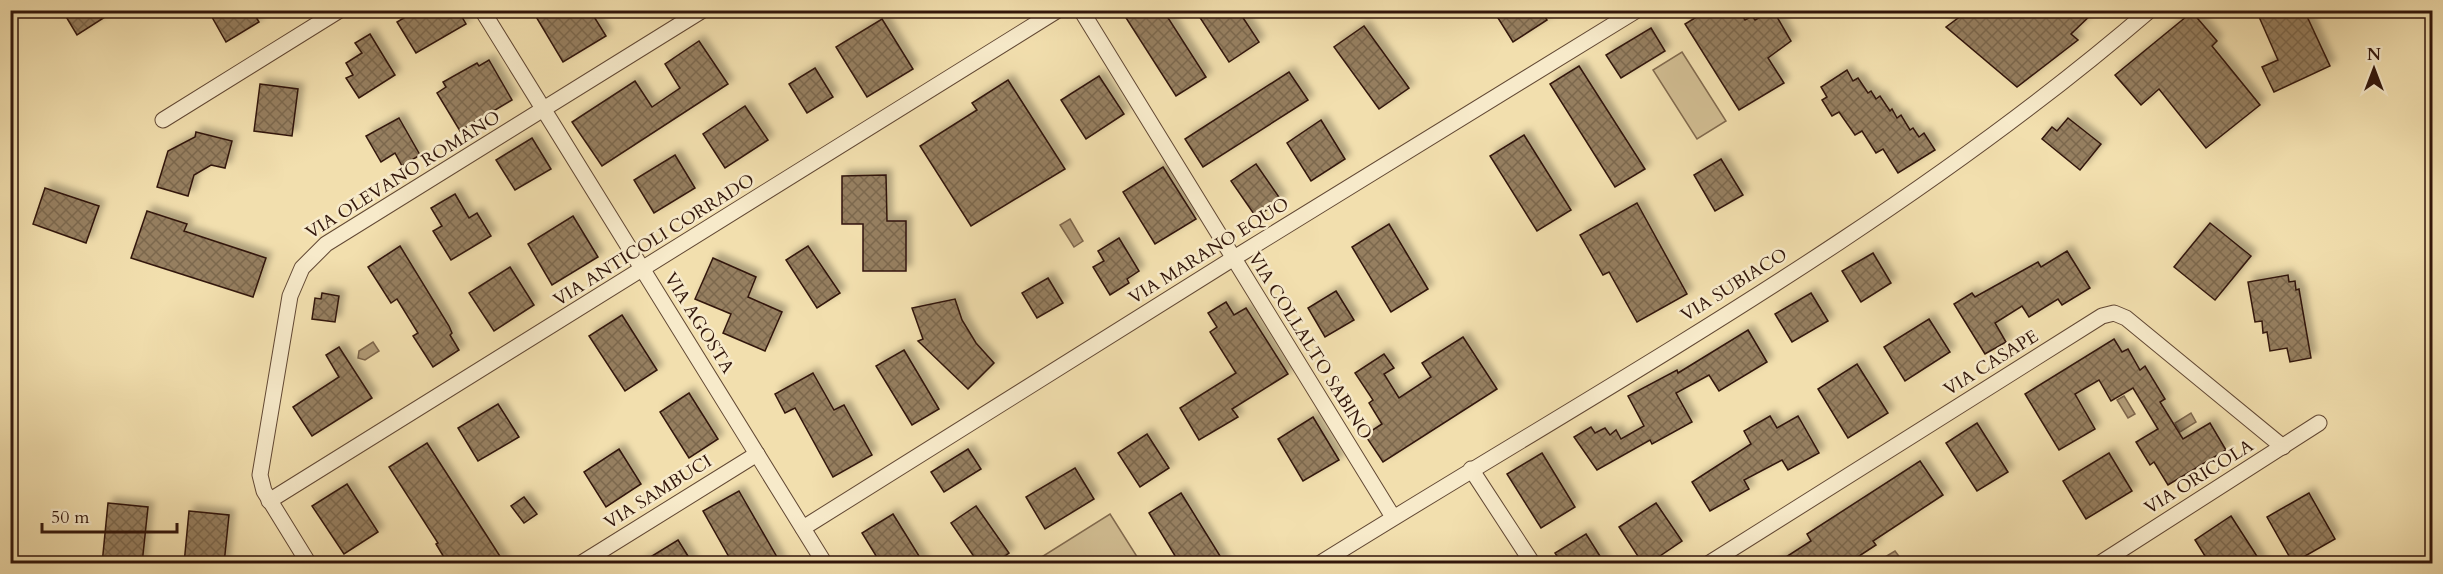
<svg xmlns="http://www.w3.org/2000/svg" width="2443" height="574" font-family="Cardo,serif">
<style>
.green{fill:#d1bd92;stroke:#826a4e;stroke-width:1.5}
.water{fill:#b19b77;stroke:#7e664c;stroke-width:1.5}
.building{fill:url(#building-cross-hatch);stroke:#32160b;stroke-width:1.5;filter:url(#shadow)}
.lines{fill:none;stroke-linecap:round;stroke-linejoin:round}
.minor-casing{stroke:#624834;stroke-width:17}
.minor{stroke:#f7eaca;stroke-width:15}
.labels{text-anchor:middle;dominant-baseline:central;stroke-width:5;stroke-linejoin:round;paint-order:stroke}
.street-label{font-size:18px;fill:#32160b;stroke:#f7eaca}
</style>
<defs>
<pattern id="building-cross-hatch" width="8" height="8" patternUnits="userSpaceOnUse" patternTransform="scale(1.5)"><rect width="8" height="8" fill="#967f60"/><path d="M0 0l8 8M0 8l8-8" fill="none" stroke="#7b674d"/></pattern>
<filter id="shadow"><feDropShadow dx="5.5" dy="-5.5" stdDeviation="3" flood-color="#0004"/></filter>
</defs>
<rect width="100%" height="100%" fill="#f2dfae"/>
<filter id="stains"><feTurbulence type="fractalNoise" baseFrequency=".00333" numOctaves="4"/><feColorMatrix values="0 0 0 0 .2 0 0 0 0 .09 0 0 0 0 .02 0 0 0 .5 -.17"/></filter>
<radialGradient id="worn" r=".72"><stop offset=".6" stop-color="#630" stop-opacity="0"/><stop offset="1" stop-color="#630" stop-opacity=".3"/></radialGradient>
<g class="green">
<path d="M1682,52L1726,121L1697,139L1653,70Z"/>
<path d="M1110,514L1141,563H1032Z"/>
</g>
<g class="water">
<path d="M1070,219L1083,241L1074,247L1060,225Z"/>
<path d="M373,342L379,351L365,360L358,358L359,351Z"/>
<path d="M2124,396L2135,414L2128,418L2117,400Z"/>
<path d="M2191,413L2196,422L2180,432L2175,423Z"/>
<path d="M1895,551L1901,559L1894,563H1875Z"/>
</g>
<g class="building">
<path d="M62,10H116L77,35Z"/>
<path d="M208,10H252L259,22L226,42Z"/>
<path d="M417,10H458L466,24L416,53L397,22Z"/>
<path d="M532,10H584L589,17L593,15L606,36L563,62Z"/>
<path d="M1121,10H1163L1206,77L1176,96Z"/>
<path d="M1195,10H1238L1259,42L1229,62Z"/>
<path d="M1493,10H1541L1547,20L1513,42Z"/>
<path d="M1708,10H1739L1745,20L1752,16L1755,20L1773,10L1791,41L1768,58L1784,83L1739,110L1685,24Z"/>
<path d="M1969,10H2096L2071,34L2078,40L2017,87L1946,27Z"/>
<path d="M2256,10H2304L2330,66L2274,92L2262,67L2278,60Z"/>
<path d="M2192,12L2217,41L2212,46L2260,105L2206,148L2159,89L2141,105L2115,75Z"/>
<path d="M882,19L913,69L867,97L836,47Z"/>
<path d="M1364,26L1409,88L1379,109L1334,47Z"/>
<path d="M1651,28L1665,51L1621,78L1606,55Z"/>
<path d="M370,34L395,75L359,98L346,78L353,75L346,63L362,53L355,43Z"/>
<path d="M699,41L728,84L602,166L572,122L635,81L652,107L680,88L665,64Z"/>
<path d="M489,60L512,100L460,131L437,93L446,87L443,82L477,63L479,66Z"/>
<path d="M1579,66L1645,169L1615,187L1550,84Z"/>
<path d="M815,68L833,97L807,113L789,84Z"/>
<path d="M1847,70L1853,81L1858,78L1868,93L1871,91L1876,99L1880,96L1890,111L1892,109L1897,118L1901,115L1910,130L1913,128L1919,137L1924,133L1935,150L1898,173L1883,149L1876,153L1862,131L1855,135L1839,112L1832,116L1822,100L1827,97L1821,87Z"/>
<path d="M1289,72L1308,100L1203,167L1185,139Z"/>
<path d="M1099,76L1124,114L1086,139L1061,100Z"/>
<path d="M1008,80L1065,169L971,226L920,146L977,110L972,103Z"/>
<path d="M260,84L298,89L292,136L254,131Z"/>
<path d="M745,106L768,140L725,168L703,134Z"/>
<path d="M399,118L420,155L402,166L395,153L381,162L366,136Z"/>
<path d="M2068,118L2101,144L2080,170L2042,139L2052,127L2057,131Z"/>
<path d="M1321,120L1345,159L1311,181L1287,143Z"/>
<path d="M196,132L232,141L225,168L211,165L194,175L188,196L157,187L168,151L195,137Z"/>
<path d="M1524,135L1571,210L1537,231L1490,156Z"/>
<path d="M532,138L551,169L515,190L496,160Z"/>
<path d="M675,155L695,188L654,213L634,180Z"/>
<path d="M1721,159L1743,195L1715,211L1694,175Z"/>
<path d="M1256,164L1281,200L1256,217L1231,181Z"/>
<path d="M1163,167L1196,219L1155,244L1123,192Z"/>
<path d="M886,175L887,221H906V271H863V224H842V176Z"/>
<path d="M45,188L99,206L86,243L33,224Z"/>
<path d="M455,194L469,218L477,213L491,236L451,260L433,231L442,226L431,208Z"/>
<path d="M1637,203L1687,294L1637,322L1609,272L1603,275L1580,235Z"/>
<path d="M147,211L187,224L184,231L266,258L253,297L131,258Z"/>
<path d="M573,216L598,257L552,285L528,244Z"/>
<path d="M2210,223L2251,256L2215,300L2174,267Z"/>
<path d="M1389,224L1428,289L1391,312L1352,247Z"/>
<path d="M1119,238L1139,271L1127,279L1129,283L1110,295L1093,267L1104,261L1098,251Z"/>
<path d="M400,246L449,326L452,333L450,335L459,350L433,367L413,336L418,333L397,299L391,303L368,267Z"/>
<path d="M808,246L840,293L817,308L786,260Z"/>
<path d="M2067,251L2090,288L2062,305L2058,299L2029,317L2022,306L1995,323L2006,342L1985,354L1954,304L1972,293L1975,297L2038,262L2041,267Z"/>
<path d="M1873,253L1891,283L1861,302L1842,271Z"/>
<path d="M713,258L756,277L748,297L782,312L765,351L723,333L731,314L695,299Z"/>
<path d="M510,267L534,305L494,331L469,293Z"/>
<path d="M2288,275L2289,282L2295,281L2296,290L2299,289L2311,358L2290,362L2287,348L2270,351L2267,332L2263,333L2262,321L2255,322L2248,282Z"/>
<path d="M1048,278L1063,303L1037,318L1022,293Z"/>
<path d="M1336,291L1354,320L1325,337L1308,308Z"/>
<path d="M322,293L339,296L335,322L312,319L315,298L321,299Z"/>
<path d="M1811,293L1828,321L1792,342L1775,314Z"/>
<path d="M955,299L962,320L976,343L994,363L968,389L918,341L923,339L912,308Z"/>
<path d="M1226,302L1234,315L1246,308L1288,374L1232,409L1238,417L1199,440L1180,408L1236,373L1210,332L1217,327L1208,313Z"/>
<path d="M622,315L657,370L625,391L589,336Z"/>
<path d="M1929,319L1950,352L1905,381L1884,347Z"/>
<path d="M1748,330L1767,362L1719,391L1709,375L1676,393L1692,422L1652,444L1650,440L1597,470L1574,437L1591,427L1595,433L1605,428L1610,435L1616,430L1621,439L1644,426L1628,396L1677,370L1678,373Z"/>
<path d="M1463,337L1497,389L1383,462L1365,435L1382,424L1369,403L1373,400L1355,373L1384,354L1394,368L1384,374L1399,398L1431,377L1422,363Z"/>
<path d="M2114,339L2122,352L2128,349L2140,370L2145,366L2165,399L2160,402L2183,439L2210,423L2226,450L2168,485L2154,462L2150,465L2136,442L2158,429L2133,388L2111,401L2099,380L2075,394L2095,429L2059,450L2025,394Z"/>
<path d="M339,347L372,398L312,436L293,407L339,377L326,355Z"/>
<path d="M904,350L939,409L912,425L876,366Z"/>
<path d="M1857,364L1888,413L1848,438L1818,389Z"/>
<path d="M813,373L834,410L844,405L872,455L833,477L795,408L785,413L775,394Z"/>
<path d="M689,393L718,439L689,458L660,412Z"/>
<path d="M498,404L519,437L478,461L458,428Z"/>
<path d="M1770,416L1777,428L1798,416L1819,453L1788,470L1782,460L1744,480L1749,489L1710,511L1692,482L1751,444L1744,431Z"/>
<path d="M1313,417L1339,460L1303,481L1278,439Z"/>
<path d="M1977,423L2008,472L1977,491L1946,443Z"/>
<path d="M1147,434L1169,468L1140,487L1118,453Z"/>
<path d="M427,443L476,519L505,564H448L436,544L438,543L389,467Z"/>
<path d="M619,449L641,484L606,507L584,472Z"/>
<path d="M968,449L981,469L944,492L931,472Z"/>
<path d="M1542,453L1575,507L1541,528L1507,474Z"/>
<path d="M2109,453L2132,491L2086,519L2063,481Z"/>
<path d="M1920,461L1943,495L1873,541L1876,545L1847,564H1775L1811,541L1807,534Z"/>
<path d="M1075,468L1094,499L1045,529L1026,497Z"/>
<path d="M347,484L378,532L344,554L312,506Z"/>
<path d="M739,491L781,564H733L703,511Z"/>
<path d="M1181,493L1225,564H1180L1149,513Z"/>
<path d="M2309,493L2335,539L2293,563L2267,517Z"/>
<path d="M524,497L537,514L524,523L511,506Z"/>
<path d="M108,503L148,507L142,564H102Z"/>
<path d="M1656,503L1682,541L1648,564H1643L1619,527Z"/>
<path d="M976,506L1009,553L994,564H979L951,523Z"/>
<path d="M189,511L229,515L224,564H184Z"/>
<path d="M893,514L924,564H881L862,533Z"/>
<path d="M2231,516L2262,564H2210L2195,540Z"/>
<path d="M1586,534L1605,564H1562L1555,553Z"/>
<path d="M678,540L693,564H639Z"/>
</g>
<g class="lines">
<defs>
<g id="minor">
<path d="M482,10L825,564"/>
<path d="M1081,10L1393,517"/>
<path d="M163,120L340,10"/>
<path d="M1471,469L1533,564"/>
<path d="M269,501L1058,10"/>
<path d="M803,528L1234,258L1637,10"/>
<path d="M309,564L264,491L260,475L290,296L302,268L326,244L703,10"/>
<path d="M580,564L757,454"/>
<path d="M1319,564C1601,388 1897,228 2150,10"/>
<path d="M1708,564L2102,316L2114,313L2126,318L2283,447"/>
<path d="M2099,564L2319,423"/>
</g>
</defs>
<use href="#minor" class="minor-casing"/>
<use href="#minor" class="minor"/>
</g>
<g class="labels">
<g class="street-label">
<text transform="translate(403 175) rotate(-32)">VIA OLEVANO ROMANO</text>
<text transform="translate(654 240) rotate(-32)">VIA ANTICOLI CORRADO</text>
<text transform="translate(1209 251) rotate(-32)">VIA MARANO EQUO</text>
<text transform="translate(1734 285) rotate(-32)">VIA SUBIACO</text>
<text transform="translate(699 323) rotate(58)">VIA AGOSTA</text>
<text transform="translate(1310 346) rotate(58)">VIA COLLALTO SABINO</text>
<text transform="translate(1991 363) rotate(-32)">VIA CASAPE</text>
<text transform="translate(2199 477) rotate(-32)">VIA ORICOLA</text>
<text transform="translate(658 492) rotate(-32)">VIA SAMBUCI</text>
</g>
</g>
<rect width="2443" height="574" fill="none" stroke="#f2dfae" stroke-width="36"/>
<rect x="12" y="12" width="2419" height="550" fill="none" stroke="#32160b" stroke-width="3"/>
<rect x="18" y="18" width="2407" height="538" fill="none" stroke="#32160b" stroke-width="1.5"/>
<g transform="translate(2374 69)" stroke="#f7eaca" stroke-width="4.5" paint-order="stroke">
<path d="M0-4.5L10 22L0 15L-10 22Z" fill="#32160b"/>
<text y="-9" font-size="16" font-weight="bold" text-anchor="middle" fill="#32160b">N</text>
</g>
<path d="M42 523v9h135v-9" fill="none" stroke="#32160b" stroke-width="3"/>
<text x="51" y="523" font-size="18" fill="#32160b" stroke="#f7eaca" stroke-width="4.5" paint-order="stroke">50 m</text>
<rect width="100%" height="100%" filter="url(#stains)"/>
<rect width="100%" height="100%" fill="url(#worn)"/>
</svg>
